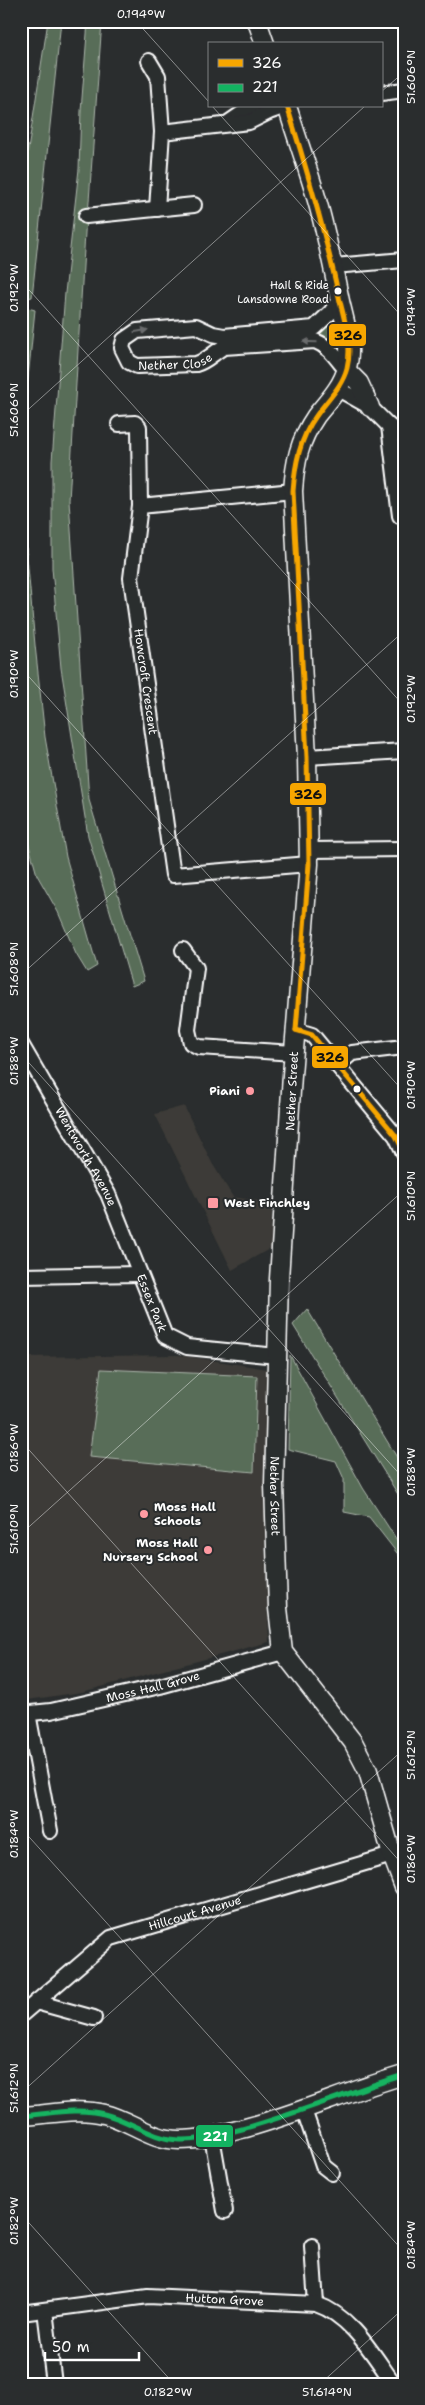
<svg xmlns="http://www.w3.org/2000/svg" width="425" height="2405" font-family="'Shantell Sans',sans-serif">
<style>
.built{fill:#3c3b37}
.green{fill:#596d58;stroke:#acb6ac}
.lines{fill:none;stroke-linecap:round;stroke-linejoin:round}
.minor-casing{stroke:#fff;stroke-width:18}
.tertiary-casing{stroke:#fff;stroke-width:21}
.minor{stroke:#2a2d2e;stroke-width:14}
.tertiary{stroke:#2a2d2e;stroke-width:18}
.bus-1-casing{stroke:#2a2d2e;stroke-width:9}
.bus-2-casing{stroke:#2a2d2e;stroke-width:9}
.bus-1{stroke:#f7a600;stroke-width:5}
.bus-2{stroke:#13b361;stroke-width:5}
.oneway{fill:#6a6c6d}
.ticks{fill:none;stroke:#fff;stroke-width:1;stroke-opacity:0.45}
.bus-dot{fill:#fff;stroke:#2a2d2e;stroke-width:2}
.poi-dot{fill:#ff9aa2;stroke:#2a2d2e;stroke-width:2}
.labels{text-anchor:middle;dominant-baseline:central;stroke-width:4;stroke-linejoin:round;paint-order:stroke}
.bus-label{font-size:11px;fill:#fff;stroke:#2a2d2e;text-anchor:end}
.street-label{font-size:12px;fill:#fff;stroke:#2a2d2e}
.poi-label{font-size:12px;font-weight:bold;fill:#fff;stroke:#2a2d2e;text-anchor:end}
.line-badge{stroke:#2a2d2e;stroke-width:2}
.badge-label{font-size:14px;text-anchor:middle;font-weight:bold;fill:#fff}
.pale-badge-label{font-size:14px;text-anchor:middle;font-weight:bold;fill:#111}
.neatline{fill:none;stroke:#fff;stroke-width:2}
.ticks-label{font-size:12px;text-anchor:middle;fill:#fff}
</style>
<rect width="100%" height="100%" fill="#2a2d2e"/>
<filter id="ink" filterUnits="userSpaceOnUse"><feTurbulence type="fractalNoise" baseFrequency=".02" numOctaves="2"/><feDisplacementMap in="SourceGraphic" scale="10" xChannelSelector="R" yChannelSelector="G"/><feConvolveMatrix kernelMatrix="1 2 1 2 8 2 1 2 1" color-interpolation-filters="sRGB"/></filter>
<g filter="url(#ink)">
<g class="built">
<path d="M184,1106L212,1163L233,1197L272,1203L271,1248L232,1270L155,1114Z"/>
<path d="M178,1355L268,1369L265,1543L269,1642L82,1692L21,1701V1357Z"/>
</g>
<g class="green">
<path d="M48,21H61L32,297L21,300V195Z"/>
<path d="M88,21H102L88,215L86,216L69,500L89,800L144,981L132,986L88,836L61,668L52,568V461L65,293L79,169L81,111Z"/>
<path d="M21,306L35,310L27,388L22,477L25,534L35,645L45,737L66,857L97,966L87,972L76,954L58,912L37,875L21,816Z"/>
<path d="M334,319L340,348L338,350L315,336L316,332Z"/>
<path d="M307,1309L404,1469V1504L293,1325Z"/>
<path d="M290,1355L363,1488L404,1551V1562L369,1517L344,1512V1479L336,1461L288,1449Z"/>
<path d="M101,1369L257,1376L254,1472L89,1457Z"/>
</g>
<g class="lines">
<defs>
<g id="minor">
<path d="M149,61L158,76L162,132"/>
<path d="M381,93L404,90"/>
<path d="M228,123L247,110L268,112"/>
<path d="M157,209L162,132L249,122L269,112L286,106"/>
<path d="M86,216L194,205"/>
<path d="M334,266L404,260"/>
<path id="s1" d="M340,299L331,312L314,328L224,336L213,334L196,326L137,331L124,340L122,348L129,362L137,366L196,364C207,361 214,352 224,347L315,341C329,346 337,359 346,370"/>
<path d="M338,389L370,407L389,426L404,436"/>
<path d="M119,424L135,423L139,427L140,506"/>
<path d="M389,426L400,516"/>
<path id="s2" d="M293,491L140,506L131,578L173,875L309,864"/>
<path d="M307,757L404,751"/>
<path d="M309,850L404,849"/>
<path d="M183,950L196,968L188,1030L191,1043L199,1047L294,1053"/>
<path d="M296,1030L312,1035L396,1136L404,1153"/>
<path id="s3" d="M21,1044L108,1194L165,1336L187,1347L277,1356"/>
<path d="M338,1065L352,1053L404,1047"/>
<path d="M21,1276L139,1274"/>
<path d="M28,1713L50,1831"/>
<path id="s4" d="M21,1714L51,1711L160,1686L283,1652"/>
<path d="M36,2002L94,2018"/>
<path id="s5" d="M21,2015L111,1938L392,1855"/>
<path d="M304,2110L323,2166L332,2173"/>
<path d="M212,2137L225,2211"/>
<path d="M312,2246L316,2304"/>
<path d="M45,2310L54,2384"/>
<path id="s6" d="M21,2313L148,2296L316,2304C352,2316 373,2355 394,2384"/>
</g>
<g id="tertiary">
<path d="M257,21L265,44"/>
<path id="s7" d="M287,106C297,139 309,171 318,204C327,236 333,268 340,301C345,323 353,346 347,368C342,387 328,401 316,416C299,441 295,462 293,491L307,757L309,864L292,1075L279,1279L274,1485L278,1608L283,1652L353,1742L368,1771L392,1855L404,1887"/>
<path d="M346,370L359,383L370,407"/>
<path d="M21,2116C49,2115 77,2107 104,2114C130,2120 151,2140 179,2140C203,2140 226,2133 249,2127C302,2112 352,2090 404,2075"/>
</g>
</defs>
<use href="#minor" class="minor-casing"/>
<use href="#tertiary" class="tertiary-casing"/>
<use href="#minor" class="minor"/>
<use href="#tertiary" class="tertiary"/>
<defs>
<g id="bus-1">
<path d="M287,106C307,170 325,231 339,297C344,320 353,344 347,368C342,387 327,400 316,416C300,438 295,464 293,491L307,757L309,864L296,1030"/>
<path d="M296,1030L312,1035L396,1136L404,1152"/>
</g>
<path id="bus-2" d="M21,2116C49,2114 77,2107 104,2114C130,2120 151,2139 179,2140C200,2141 222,2134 242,2129C297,2114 349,2092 404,2075"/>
</defs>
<use href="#bus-1" class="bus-1-casing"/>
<use href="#bus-2" class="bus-2-casing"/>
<use href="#bus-1" class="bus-1"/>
<use href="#bus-2" class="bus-2"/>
</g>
<defs><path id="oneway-solid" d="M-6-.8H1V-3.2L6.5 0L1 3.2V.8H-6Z" transform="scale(1.25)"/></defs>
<g class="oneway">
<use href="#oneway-solid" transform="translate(141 331) rotate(-10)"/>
<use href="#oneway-solid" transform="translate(310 342) rotate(-179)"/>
</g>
</g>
<path class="ticks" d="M136,21L209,102M381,92L404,72M212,106L404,319M21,281L404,706M21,416L365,106M21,668L404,1092M21,975L404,631M21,1054L404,1479M21,1441L404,1866M21,1534L404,1190M21,1828L404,2252M21,2093L404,1749M21,2214L174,2384M320,2384L404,2308"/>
<g class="bus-dot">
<circle cx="338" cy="291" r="4.5"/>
<circle cx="357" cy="1089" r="4.5"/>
</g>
<g class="poi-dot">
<circle cx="250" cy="1091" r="5"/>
<rect x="207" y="1197" width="12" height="12" rx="2.5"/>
<circle cx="144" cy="1514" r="5"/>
<circle cx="208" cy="1550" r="5"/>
</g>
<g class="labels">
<g class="bus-label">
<text x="329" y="285">Hail &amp; Ride<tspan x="329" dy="14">Lansdowne Road</tspan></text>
</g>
<g class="street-label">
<text stroke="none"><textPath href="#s1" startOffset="306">Nether Close</textPath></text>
<text stroke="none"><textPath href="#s2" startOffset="331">Howcroft Crescent</textPath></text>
<text transform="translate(292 1091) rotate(-87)">Nether Street</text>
<text stroke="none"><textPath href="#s3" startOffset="130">Wentworth Avenue</textPath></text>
<text stroke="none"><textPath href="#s3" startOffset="291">Essex Park</textPath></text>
<text stroke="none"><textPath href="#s7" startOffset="1414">Nether Street</textPath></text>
<text stroke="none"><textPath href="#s4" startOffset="135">Moss Hall Grove</textPath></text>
<text stroke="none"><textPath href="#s5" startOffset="206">Hillcourt Avenue</textPath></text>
<text stroke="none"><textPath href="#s6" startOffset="205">Hutton Grove</textPath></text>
</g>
<g class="poi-label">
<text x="240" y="1091">Piani</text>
<text x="224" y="1203" text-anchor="start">West Finchley</text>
<text x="154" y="1507" text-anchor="start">Moss Hall<tspan x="154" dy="14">Schools</tspan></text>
<text x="198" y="1543">Moss Hall<tspan x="198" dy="14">Nursery School</tspan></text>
</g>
</g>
<g class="line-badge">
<rect x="328" y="323" width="39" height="24" rx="5" fill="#f7a600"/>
<rect x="289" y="782" width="38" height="24" rx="5" fill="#f7a600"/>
<rect x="311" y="1045" width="38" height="24" rx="5" fill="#f7a600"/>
<rect x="195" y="2124" width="39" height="24" rx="5" fill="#13b361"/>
</g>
<g class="badge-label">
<text x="215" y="2141">221</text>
</g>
<g class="pale-badge-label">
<text x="348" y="340">326</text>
<text x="308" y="799">326</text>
<text x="330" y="1062">326</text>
</g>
<rect width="425" height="2405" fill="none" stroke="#2a2d2e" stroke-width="55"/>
<rect x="208" y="42" width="175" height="65" fill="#2a2d2e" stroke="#7f8182"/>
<rect x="218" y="59" width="25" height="8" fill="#f7a600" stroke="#7f8182"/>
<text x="252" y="68" font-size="15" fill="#ffffff">326</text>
<rect x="218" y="84" width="25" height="8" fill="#13b361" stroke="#7f8182"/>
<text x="252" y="92" font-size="15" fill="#ffffff">221</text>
<path d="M45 2352v8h94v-8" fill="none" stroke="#ffffff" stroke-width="2.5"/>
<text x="52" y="2352" font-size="15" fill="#ffffff" stroke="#2a2d2e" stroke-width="4" paint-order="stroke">50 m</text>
<rect x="28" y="28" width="370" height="2350" class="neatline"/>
<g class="ticks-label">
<text x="141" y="18">0.194°W</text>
<text transform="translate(411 77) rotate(-90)" y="4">51.606°N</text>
<text transform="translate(14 288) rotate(-90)" y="4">0.192°W</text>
<text transform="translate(411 312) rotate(-90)" y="4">0.194°W</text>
<text transform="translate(14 410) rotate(-90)" y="4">51.606°N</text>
<text transform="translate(14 674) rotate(-90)" y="4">0.190°W</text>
<text transform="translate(411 699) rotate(-90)" y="4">0.192°W</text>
<text transform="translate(14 969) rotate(-90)" y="4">51.608°N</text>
<text transform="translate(14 1061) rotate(-90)" y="4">0.188°W</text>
<text transform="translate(411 1085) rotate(-90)" y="4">0.190°W</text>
<text transform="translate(411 1196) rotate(-90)" y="4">51.610°N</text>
<text transform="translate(14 1448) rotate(-90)" y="4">0.186°W</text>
<text transform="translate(411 1472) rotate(-90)" y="4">0.188°W</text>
<text transform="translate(14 1529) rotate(-90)" y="4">51.610°N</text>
<text transform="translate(411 1755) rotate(-90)" y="4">51.612°N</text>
<text transform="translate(14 1834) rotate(-90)" y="4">0.184°W</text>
<text transform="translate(411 1859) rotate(-90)" y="4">0.186°W</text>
<text transform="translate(14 2088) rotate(-90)" y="4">51.612°N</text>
<text transform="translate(14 2221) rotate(-90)" y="4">0.182°W</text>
<text transform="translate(411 2245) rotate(-90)" y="4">0.184°W</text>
<text x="168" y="2396">0.182°W</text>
<text x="327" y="2396">51.614°N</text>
</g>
</svg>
